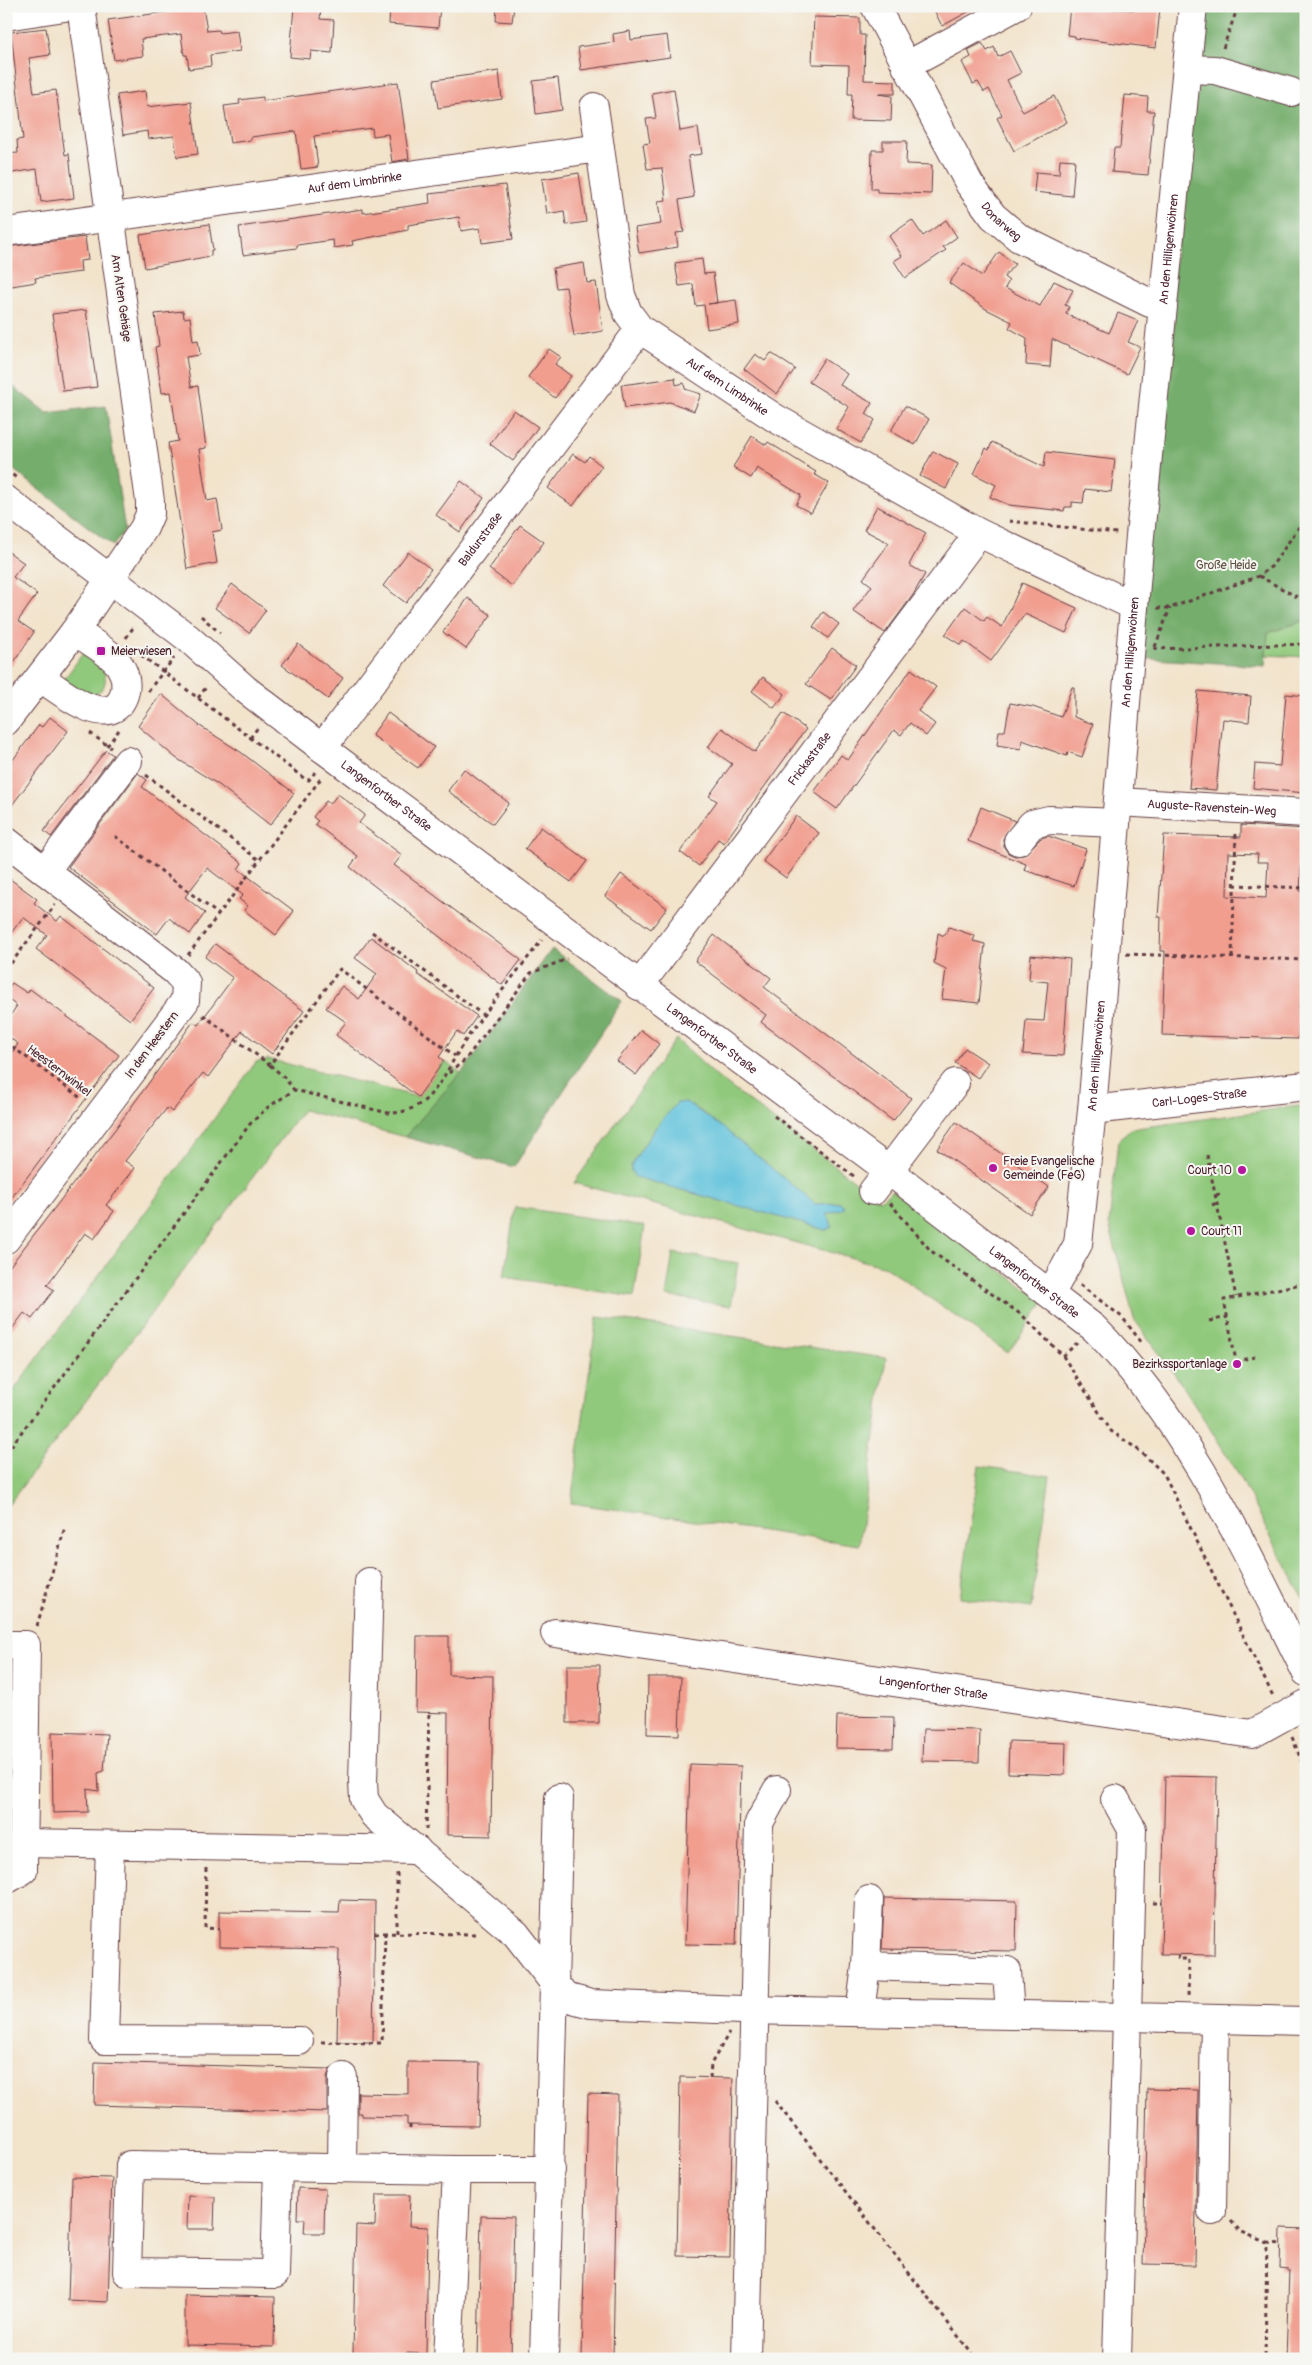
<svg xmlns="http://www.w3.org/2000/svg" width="1312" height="2365" font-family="Pangolin,sans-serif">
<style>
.green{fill:#90c97c;stroke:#6d7454;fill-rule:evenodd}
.forest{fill:#74ad6c;stroke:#5f664c}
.water{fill:#5dc1db;stroke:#547083}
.building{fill:#f19e8f;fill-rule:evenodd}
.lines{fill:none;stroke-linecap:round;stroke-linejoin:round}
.minor-casing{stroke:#633c43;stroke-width:30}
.major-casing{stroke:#633c43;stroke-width:30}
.path{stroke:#633c43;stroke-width:3;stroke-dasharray:4 4;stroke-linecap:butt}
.minor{stroke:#fff;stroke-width:28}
.major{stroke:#fff;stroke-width:28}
.poi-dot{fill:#b5179e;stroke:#f6f6f2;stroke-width:2}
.labels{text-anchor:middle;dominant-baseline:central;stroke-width:4;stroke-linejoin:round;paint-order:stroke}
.street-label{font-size:12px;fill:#4a1f2b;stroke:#f6f6f2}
.park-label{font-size:12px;fill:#5f5243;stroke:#f6f6f2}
.poi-label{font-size:12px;fill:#4a1f2b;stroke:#f6f6f2;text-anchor:start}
</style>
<rect width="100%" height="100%" fill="#f6f6f2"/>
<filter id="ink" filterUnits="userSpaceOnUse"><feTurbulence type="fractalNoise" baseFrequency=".02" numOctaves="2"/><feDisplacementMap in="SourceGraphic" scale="10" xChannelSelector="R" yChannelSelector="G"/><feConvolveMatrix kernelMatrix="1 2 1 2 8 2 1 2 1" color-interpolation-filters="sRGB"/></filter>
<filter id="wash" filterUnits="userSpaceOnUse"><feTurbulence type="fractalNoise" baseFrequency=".0096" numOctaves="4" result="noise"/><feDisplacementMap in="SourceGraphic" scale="20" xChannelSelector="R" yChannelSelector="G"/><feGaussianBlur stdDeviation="1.12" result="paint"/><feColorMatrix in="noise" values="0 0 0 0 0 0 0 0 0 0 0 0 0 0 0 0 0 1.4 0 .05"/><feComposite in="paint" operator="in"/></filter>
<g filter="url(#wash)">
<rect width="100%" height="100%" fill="#f2e3cb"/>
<g class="green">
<path d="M1306,620V657L1266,655L1268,633Z"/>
<path d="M86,649C101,659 118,688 91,695L63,681Z"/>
<path d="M676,1039L717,1077L880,1200L892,1191L1044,1302L1008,1353L886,1267L574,1183ZM698,1109L815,1204L839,1203L844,1208L826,1214V1230L636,1177L631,1171V1165L656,1127Z"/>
<path d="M268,1059L418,1097L444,1061L461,1073L405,1137L303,1110L6,1508V1401L256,1062Z"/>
<path d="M1306,1105V1604L1238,1473L1183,1386L1134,1319L1109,1224L1118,1141L1130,1129Z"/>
<path d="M515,1207L645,1226L634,1297L504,1277Z"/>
<path d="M673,1253L738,1263L731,1306L666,1296Z"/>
<path d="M597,1317L886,1358L859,1545L571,1503Z"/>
<path d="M979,1466L1050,1476L1031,1608L960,1598Z"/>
</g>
<g class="forest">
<path d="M1199,6H1306V620L1268,633L1265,666L1137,658Z"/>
<path d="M6,381L47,413L106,406L125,530L113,546L6,464Z"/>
<path d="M552,949L622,1001L514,1167L405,1137L466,1067Z"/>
</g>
<path class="water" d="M686,1102L722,1127L815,1204L840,1203L845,1208L826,1214L830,1219L832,1227L826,1230L635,1177L631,1171V1165L656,1127L677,1103Z"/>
<g id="blocks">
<g class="building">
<path d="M294,6H321L320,19L334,20L332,53L311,51L310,59L290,57Z"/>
<path d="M390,6H440L438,28L389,24Z"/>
<path d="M497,6H514L512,22L496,21Z"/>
<path d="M932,6H979L942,26Z"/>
<path d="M1137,6L1160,8L1156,48L1075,38V36L1067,35L1070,7L1137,10Z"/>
<path d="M203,7L207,31L219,30L220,33L237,31L240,51L210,55L211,66L189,69L187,55H184L181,34L141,39L143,56L114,60L108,20Z"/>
<path d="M814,17L860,18V35H865L864,80L895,81V94H878L892,96L891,121L851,120L852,94H848L849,65L812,64Z"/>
<path d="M46,28L50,55L29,58L34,93L56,90L65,155L69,154L74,198L41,202L37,169L6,174V154L18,153L17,140L23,139L11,32Z"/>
<path d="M630,31L631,40L667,35L670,57L581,70L578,47L614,42L613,34Z"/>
<path d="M982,43L987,51L994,47L998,57L1010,51L1021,73L1007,80L1023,112L1054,96L1067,122L1014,151L997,118L1002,115L989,89L984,92L978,82L973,84L962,62L971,57L968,50Z"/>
<path d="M499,71L502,99L438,108L434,80Z"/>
<path d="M558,78L562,110L536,114L533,81Z"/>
<path d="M398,82L409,159L392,162L388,134L373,136L372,128L314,136L318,167L301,169L296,131L251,137V140L230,143L224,106L240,104L239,100L263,97V101Z"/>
<path d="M674,89L680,131L698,128L702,154L688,156L694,197L679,200L684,232L676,233L678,247L639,253L635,228L661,224L658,201L666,200L662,168L647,169L643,144L650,143L646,119L656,118L652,93Z"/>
<path d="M145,91L147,107L191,102L198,154L177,157L174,136L148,139L147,131L123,135L117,95Z"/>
<path d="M1125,95L1148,97L1147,111H1154L1148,175L1112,172L1114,148H1120Z"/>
<path d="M883,141H907L906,164L932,165L931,194L877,192V189H871L872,150H883Z"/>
<path d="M1060,159L1075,160L1072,196L1034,192L1036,172L1059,174Z"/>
<path d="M579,173L586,222L566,225L564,211L547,214L542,179Z"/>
<path d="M505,185L513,239L482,243L480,228L461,231L459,217L408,225V230L352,241L353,245L334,248L333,240L297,245V248L243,255L239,227L363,209V213L430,203L429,194Z"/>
<path d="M912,220L923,236L946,220L957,237L943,247L946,250L905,278L894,261L902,256L889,236Z"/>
<path d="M209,224L213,250H211V256L145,268L140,235Z"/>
<path d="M85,237L88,260L80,261L81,272L35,278L36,282L6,287V247Z"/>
<path d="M999,252L1015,264L1004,277L1009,281L1005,288L1040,306L1054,281L1073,290L1065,305L1069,307L1066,314L1109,333L1118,313L1138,321L1128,342L1140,347L1127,374L1052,339L1050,367L1026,365L1027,338L1009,328L1012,322L986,309L949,283L964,263L982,276Z"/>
<path d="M702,259L704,274L713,273L717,303L708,304L736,300L739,324L707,329L704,305L696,306L693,284L679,286L675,263Z"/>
<path d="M584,263L587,283L596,282L603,331L574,336L566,287L556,288L553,268Z"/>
<path d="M86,310L97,387L63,391L52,314Z"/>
<path d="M183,311L184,318L190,317L193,341L198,340L200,355L186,357L191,387L198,386L206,448L199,449L207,501L217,499L222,530L212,532L217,563L187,569L168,443L178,441L171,392L162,393L155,347L159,346L155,314Z"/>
<path d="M549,349L561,357L555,364L571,376L555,398L528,377Z"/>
<path d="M771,353L795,369L777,394L744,369L755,354L765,361Z"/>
<path d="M824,359L847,374L840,385L872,403L866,414L875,420L861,443L836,429L849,407L809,382Z"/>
<path d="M675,378L676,385L684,383L685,389L701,394L694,411L670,402L625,408L621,385Z"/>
<path d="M905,406L929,419L915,445L891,431Z"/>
<path d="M514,410L538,427L513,461L490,444Z"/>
<path d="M752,436L766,445L768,442L816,472L814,474L829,483L811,513L796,505L801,495L757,468L751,478L733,467Z"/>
<path d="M992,442L1044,467L1046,452L1115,460L1111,492L1085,489L1083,503L1072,502V507H1065L1064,511L1009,505L990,497L996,485L974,474L986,448L989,450Z"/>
<path d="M933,451L958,464L946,489L920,476Z"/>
<path d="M573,454L585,462L589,456L602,466L573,506L548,488Z"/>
<path d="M461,481L484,498L460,532L436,515Z"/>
<path d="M877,506L926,533L909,565L925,574L913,595L885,633L853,611L872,586L863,579L889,543L864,530Z"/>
<path d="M520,525L544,542L512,586L489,569Z"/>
<path d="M6,550L24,563L13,577L37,594L18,621L34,632L6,674Z"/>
<path d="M408,552L431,569L406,603L383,586Z"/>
<path d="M1022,583L1077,608L1066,633L1025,614L991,661L964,641L961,645L945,635L965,607L984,621L987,617L1002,627Z"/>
<path d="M232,584L266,610L249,633L215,608Z"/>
<path d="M468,598L491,615L466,649L443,632Z"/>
<path d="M823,612L839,624L828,638L813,627Z"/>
<path d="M298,644L343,678L328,699L282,665Z"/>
<path d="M832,648L856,665L831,700L806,684Z"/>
<path d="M911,669L936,687L918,711L935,724L926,736L910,723L901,735L894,730L837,809L814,792L841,755L848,760Z"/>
<path d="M763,677L785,694L774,708L752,691Z"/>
<path d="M1072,687H1074V717L1093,724L1082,757L1068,752L1067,756L1022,740L1021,749L997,745L999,731H1005L1010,703L1033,707L1061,717Z"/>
<path d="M1198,691L1251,696L1249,722L1223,719L1216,790L1189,788Z"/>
<path d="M161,694L200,726L242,753L294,793L270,825L219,785L176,758L138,726Z"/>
<path d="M1286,694L1306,696L1305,793L1253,788L1255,764L1280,766Z"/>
<path d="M388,713L434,747L418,768L372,735Z"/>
<path d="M783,713L806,729L724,843L718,839L699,866L680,852L717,801L709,796L732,764L708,747L722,728L755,752Z"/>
<path d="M50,717L68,731L6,813V769L39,725L42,727Z"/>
<path d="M106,750L113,755L51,837L44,831Z"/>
<path d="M464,769L509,803L493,824L448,791Z"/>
<path d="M138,773L147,780L142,787L242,863L238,869L294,911L276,935L244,910L248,906L239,899L243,895L207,868L185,897L205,913L190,934L169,918L157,934L68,867Z"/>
<path d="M338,794L365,815L359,823L402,855L394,865L521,960L502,985L350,867L358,856L315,824L318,821L313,817L326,801L330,804Z"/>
<path d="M981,807L1015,821L1003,839L1004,847L1008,853L1015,856L1024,855L1041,838L1048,836L1086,849L1074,886L1024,870L1026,864L968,841Z"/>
<path d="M796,816L819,833L786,878L763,861Z"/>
<path d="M1241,825L1306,829V856H1302L1300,891H1306V1004H1300L1298,1039L1162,1035L1165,951H1160L1161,917H1158L1164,835L1241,837ZM1228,853L1258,854L1257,862H1268L1266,898L1227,896Z"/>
<path d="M541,827L587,861L571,882L525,849Z"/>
<path d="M621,874L667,908L651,929L605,896Z"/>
<path d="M6,876L37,899L34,903L57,921L61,916L154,988L130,1020L36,949L47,935L23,917L6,940Z"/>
<path d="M949,927L975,936L973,941L985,944L979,1003L942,999L946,969L934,963L938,933L944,936Z"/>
<path d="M714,935L771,978L764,987L911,1098L893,1121L761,1022L766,1015L695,961Z"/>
<path d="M371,937L418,972L417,974L477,1016L463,1036L457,1031L439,1057L444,1061L418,1097L336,1035L346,1022L326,1008L342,986L359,999L377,974L355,958Z"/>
<path d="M215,944L304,1011L272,1054L242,1031L208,1077L203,1073L172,1112L167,1108L125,1161L135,1168L106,1205L114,1211L94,1239L85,1233L47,1285L54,1290L32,1319L24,1313L6,1337V1271L116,1128L193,1022L198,1025L233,978L205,957Z"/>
<path d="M1031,955L1070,959L1063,1056L1023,1054L1026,1020L1044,1021L1048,982L1029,980Z"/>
<path d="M12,983L27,993L30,989L119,1055L6,1205V1061L18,1044L6,1035V1021L17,1006L6,998V991Z"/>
<path d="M641,1030L659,1044L636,1075L617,1061Z"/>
<path d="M965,1048L988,1063L978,1078L955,1063Z"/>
<path d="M956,1122L1049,1187L1030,1214L937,1149Z"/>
<path d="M417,1636H449V1675L493,1676L491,1836L447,1835L448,1713L416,1712Z"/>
<path d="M567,1665H600L599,1723H567Z"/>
<path d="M648,1677H681L679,1735L647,1734Z"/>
<path d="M837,1716L894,1717L893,1749L836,1748Z"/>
<path d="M923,1729L980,1730L979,1762L922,1761Z"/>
<path d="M52,1732L107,1734L104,1771L98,1773L99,1791L87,1789L88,1812L53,1813Z"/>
<path d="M1009,1741L1066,1743L1065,1775L1008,1773Z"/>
<path d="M690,1764L741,1766L736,1945L685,1944Z"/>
<path d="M1165,1776L1217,1777L1214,1955L1161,1954Z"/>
<path d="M884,1898L1017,1901L1016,1951L882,1949Z"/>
<path d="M340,1900L375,1901L373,2042H337L339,1949L219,1947V1911L339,1913Z"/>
<path d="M95,2062L330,2069L327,2077V2112L94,2105Z"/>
<path d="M408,2062L480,2063L478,2126L407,2125V2117L362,2116V2113H358V2093L408,2094Z"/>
<path d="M680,2077L733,2078L730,2257L677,2256Z"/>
<path d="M1147,2089L1198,2090L1195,2265L1143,2264Z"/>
<path d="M588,2094L618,2095L613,2359H582Z"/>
<path d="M72,2177L112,2178L108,2302L68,2300Z"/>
<path d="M298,2188L325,2189L324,2233H304L305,2219H297Z"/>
<path d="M376,2195H410L409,2226L428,2227L426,2354L406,2353V2359H372V2354L353,2353L356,2225L375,2226Z"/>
<path d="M188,2196L215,2197L214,2229H187Z"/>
<path d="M481,2216L514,2217L511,2359H478Z"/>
<path d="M1281,2228L1306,2229V2359H1286L1289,2270L1280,2269Z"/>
<path d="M185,2295L275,2297L274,2347L185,2345Z"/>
</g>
</g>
</g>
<g filter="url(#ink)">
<use href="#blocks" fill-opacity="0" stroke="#633c43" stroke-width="1"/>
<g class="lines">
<defs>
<g id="minor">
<path id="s1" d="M875,6L970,185L993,216L1019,238L1150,303L1163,305"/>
<path d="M6,16L71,6"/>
<path d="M906,66L1017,6"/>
<path d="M1187,69L1215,70L1291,92"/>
<path d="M594,107L600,148"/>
<path id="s2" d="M6,232L600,148L621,295L628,313L640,329L775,418L979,533L1134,606"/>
<path d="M40,677C57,689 110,734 124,695C127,685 126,676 120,666C113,654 87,640 75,631"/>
<path d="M6,721L75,631L144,528L150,514V501L81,6"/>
<path id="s3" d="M322,748L640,329"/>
<path id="s4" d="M1118,802L1306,813"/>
<path d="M6,841L175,971L186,983L185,1001L6,1239"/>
<path d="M1018,841L1032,824L1049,820L1116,823"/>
<path d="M45,871L128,761"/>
<path id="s5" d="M639,986L979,533"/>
<path id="s6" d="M1092,1110L1306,1086"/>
<path d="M873,1191L955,1083"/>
<path id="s7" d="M1051,1293L1078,1244L1092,1110L1140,536L1193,6"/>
<path d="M369,1582L363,1782L364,1799L374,1815L516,1934L565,1997L591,2004L742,2010L1127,2017L1117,2359"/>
<path id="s8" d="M555,1633L1252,1734L1306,1704"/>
<path d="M6,1645H26L23,1870L6,1880"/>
<path d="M1115,1799L1132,1829L1127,2017L1306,2021"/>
<path d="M23,1843L417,1850"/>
<path d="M110,1845L104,2040L299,2041"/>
<path d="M866,1966L869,1900"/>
<path d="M860,2012L866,1966L1007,1971L1010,2015"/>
<path d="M278,2167L275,2274L127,2272L130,2165L457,2170"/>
<path d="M342,2167L343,2077"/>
<path d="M1212,2211L1215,2019"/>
<path d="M448,2359L457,2170H551"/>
<path d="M544,2359L559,1798"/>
<path d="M746,2359L759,1823L777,1790"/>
</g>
<g id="major">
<path id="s9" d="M6,500L188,638L245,689L322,748L888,1170L1094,1328C1190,1425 1246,1552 1306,1672"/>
</g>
</defs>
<use href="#minor" class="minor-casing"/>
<use href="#major" class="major-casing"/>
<g class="path">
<path d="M1223,48L1236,12V6"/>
<path d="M6,470L18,479"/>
<path d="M1009,521L1117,533"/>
<path d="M1259,576L1306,602"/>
<path d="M1157,608H1170L1259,576L1272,566L1306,517"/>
<path d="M201,616L220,633"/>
<path d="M126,638L135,625"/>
<path d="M1155,647L1170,608"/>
<path d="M1154,649L1306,644"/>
<path d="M141,655L305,779L309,780L316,771"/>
<path d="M148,691L174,658"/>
<path d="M198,698L207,686"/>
<path d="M90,733L111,748"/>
<path d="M250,738L259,726"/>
<path d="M107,746L119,730"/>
<path d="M146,775L259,860"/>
<path d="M115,836L218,914"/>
<path d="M1234,885L1306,888"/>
<path d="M372,932L483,1015"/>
<path d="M1126,954L1306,960"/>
<path d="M188,955L322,777"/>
<path d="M1232,958L1236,832"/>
<path d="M6,970L55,905"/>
<path d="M203,1015L270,1065L340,969L455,1056"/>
<path d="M6,1042L82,1099"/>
<path d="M270,1065L285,1078L294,1090"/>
<path d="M449,1073L465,1060L531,973L567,959"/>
<path d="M774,1116L855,1177"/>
<path d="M1207,1155L1236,1297"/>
<path d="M1216,1195L1220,1194"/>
<path d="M890,1203L931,1251L1023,1316L1063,1356L1111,1431L1140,1451L1164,1474L1274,1698"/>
<path d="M1212,1205L1217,1203"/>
<path d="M1080,1285L1122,1317L1142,1343"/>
<path d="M1209,1321L1228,1317"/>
<path d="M1063,1356L1077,1343"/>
<path d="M1255,1357L1236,1361L1224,1300L1306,1283"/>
<path d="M6,1453L250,1124L267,1108L294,1090L388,1113C402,1113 412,1110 424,1101C443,1084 451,1062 465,1041C489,1006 516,973 542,940"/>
<path d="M37,1626L65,1527"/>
<path d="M1292,1737L1306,1772"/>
<path d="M426,1830L429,1713"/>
<path d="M206,1868L205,1928L219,1929"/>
<path d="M1153,1903H1162"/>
<path d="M375,1933L479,1934"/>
<path d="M397,1933V1871"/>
<path d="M1179,1955L1178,1959H1189L1188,1997"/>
<path d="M321,2042L382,2043L385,1933"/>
<path d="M710,2078L711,2064L729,2033"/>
<path d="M775,2101L976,2359"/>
<path d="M410,2129V2125"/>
<path d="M1231,2221L1240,2231L1267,2243L1265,2359"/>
<path d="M1267,2243L1281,2244"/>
</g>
<use href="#minor" class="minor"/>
<use href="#major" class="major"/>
</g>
</g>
<g class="poi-dot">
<rect x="96" y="646" width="10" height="10" rx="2.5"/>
<circle cx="993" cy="1168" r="5"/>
<circle cx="1242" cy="1170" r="5"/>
<circle cx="1191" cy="1231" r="5"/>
<circle cx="1237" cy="1364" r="5"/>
</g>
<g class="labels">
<g class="street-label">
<text stroke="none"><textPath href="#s2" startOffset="352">Auf dem Limbrinke</textPath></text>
<text stroke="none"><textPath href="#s1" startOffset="251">Donarweg</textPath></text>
<text stroke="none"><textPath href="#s7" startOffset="1055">An den Hilligenwöhren</textPath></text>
<text transform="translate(121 298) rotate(82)">Am Alten Gehäge</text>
<text stroke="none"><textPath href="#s2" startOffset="892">Auf dem Limbrinke</textPath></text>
<text stroke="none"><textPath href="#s3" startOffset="262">Baldurstraße</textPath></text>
<text stroke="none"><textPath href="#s7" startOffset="650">An den Hilligenwöhren</textPath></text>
<text stroke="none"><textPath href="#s5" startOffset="284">Frickastraße</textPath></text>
<text stroke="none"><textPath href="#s9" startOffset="482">Langenforther Straße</textPath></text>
<text stroke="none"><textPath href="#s4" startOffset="94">Auguste-Ravenstein-Weg</textPath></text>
<text stroke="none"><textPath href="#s9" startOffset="888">Langenforther Straße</textPath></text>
<text transform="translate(152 1045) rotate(-53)">In den Heestern</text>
<text stroke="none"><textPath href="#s7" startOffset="245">An den Hilligenwöhren</textPath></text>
<text transform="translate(59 1071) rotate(37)">Heesternwinkel</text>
<text stroke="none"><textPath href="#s6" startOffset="108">Carl-Loges-Straße</textPath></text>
<text stroke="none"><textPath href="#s9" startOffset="1292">Langenforther Straße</textPath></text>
<text stroke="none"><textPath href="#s8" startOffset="382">Langenforther Straße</textPath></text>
</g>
<g class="park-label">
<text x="1226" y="565">Große Heide</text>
</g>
<g class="poi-label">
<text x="111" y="651">Meierwiesen</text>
<text x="1003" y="1161">Freie Evangelische<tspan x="1003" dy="14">Gemeinde (FeG)</tspan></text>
<text x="1232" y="1170" text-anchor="end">Court 10</text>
<text x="1201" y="1231">Court 11</text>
<text x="1227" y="1364" text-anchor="end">Bezirkssportanlage</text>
</g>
</g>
<rect width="1312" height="2365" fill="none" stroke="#f6f6f2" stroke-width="25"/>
</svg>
